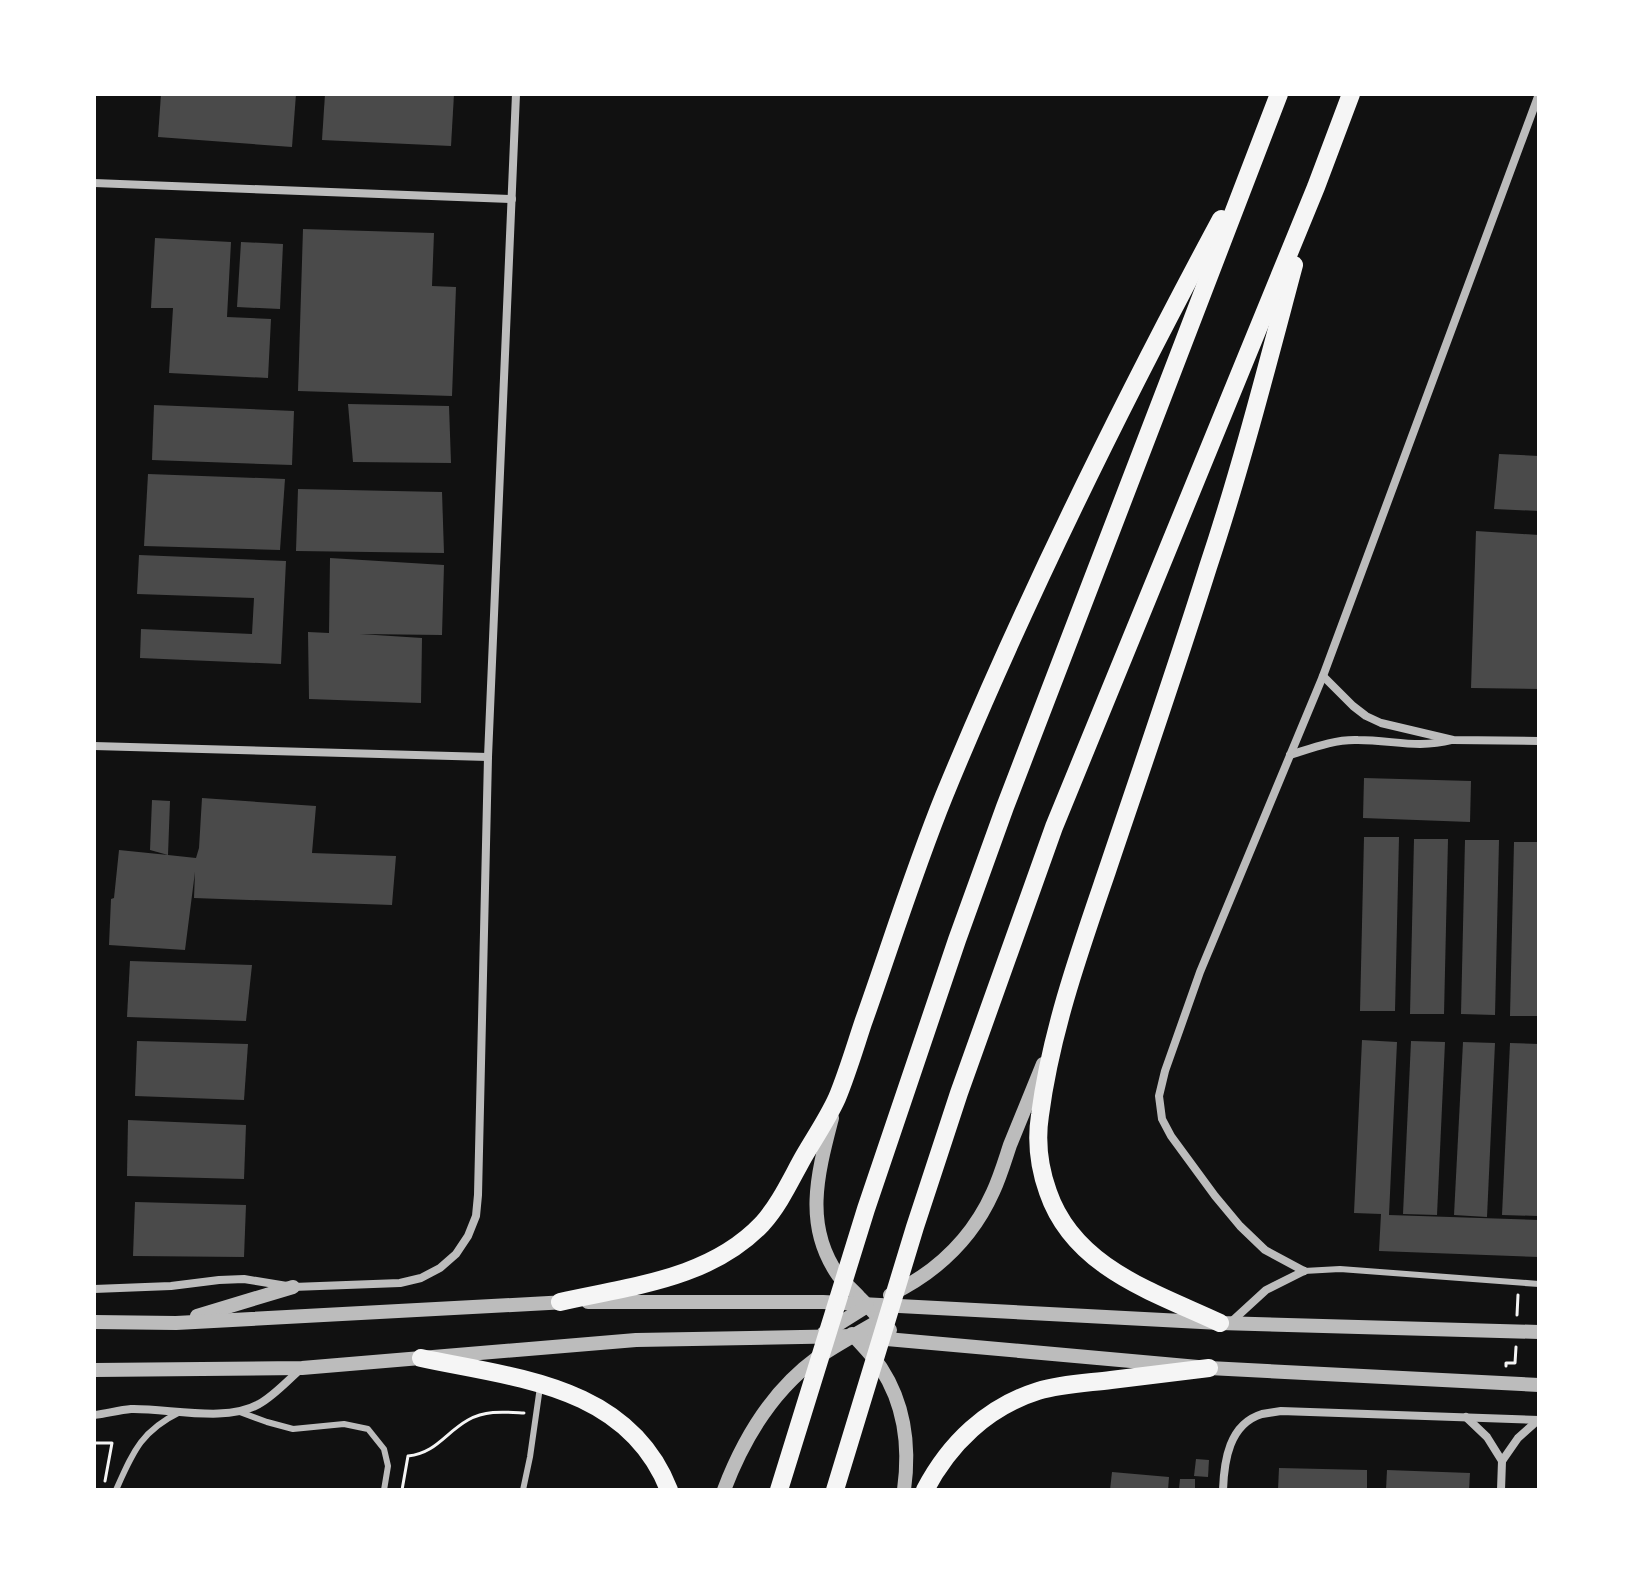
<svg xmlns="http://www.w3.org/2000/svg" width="1633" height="1584" font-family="Lato,sans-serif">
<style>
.building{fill:#4a4a4a}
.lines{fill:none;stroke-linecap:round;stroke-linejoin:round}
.path{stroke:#f5f5f5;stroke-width:3}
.service{stroke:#bcbcbc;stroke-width:6}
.minor{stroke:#bcbcbc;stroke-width:8}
.tertiary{stroke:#bcbcbc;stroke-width:14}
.trunk{stroke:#f5f5f5;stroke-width:18}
</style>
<rect width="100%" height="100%" fill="#111"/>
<g class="building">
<path d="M161,94H296L292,147L158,137Z"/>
<path d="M325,94H454L451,146L322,140Z"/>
<path d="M303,229L434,233L432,286L456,287L452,396L298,391Z"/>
<path d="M155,238L231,242L227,317L271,319L268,378L169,373L173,308H151Z"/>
<path d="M241,242L283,244L280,309L237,307Z"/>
<path d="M348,404L449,406L451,463L353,462Z"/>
<path d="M154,405L294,411L292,465L152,460Z"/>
<path d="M1499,454L1539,456V511L1494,509Z"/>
<path d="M148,474L285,479L280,550L144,546Z"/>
<path d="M298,489L442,492L444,553L296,551Z"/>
<path d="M1476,531L1539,535V689L1471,688Z"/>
<path d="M139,555L286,561L281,664L140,658L141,629L252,634L254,598L137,594Z"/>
<path d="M330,558L444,565L442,635L360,634L422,638L421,703L309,699L308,632L329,633Z"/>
<path d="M1364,778L1471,781L1470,822L1363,818Z"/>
<path d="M202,798L316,806L312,853L396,856L392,905L194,898L195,872L185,950L109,945L111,899L114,898L119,850L168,855L150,850L152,800L170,801L168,855L196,858L199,848Z"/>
<path d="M1364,837H1399L1395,1011H1360Z"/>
<path d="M1414,839H1448L1444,1014H1410Z"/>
<path d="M1465,840H1499L1495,1015L1461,1014Z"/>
<path d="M1514,842H1539V1016H1510Z"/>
<path d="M130,961L252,965L246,1021L127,1017Z"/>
<path d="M1362,1040L1397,1042L1389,1215L1539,1220V1257L1379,1251L1381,1214L1354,1213Z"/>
<path d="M137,1041L248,1044L244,1100L135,1096Z"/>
<path d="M1411,1041L1445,1042L1437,1215L1403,1214Z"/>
<path d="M1463,1042L1495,1043L1487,1217L1454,1215Z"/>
<path d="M1510,1043L1539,1044L1538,1216L1502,1215Z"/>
<path d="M128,1120L246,1125L244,1179L127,1176Z"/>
<path d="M135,1202L246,1205L244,1257L133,1256Z"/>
<path d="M1196,1459L1209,1460L1208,1477L1194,1476Z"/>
<path d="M1279,1468L1367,1470V1490H1278Z"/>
<path d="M1387,1470L1470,1473L1469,1490H1386Z"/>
<path d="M1112,1472L1169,1477L1168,1490H1110Z"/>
<path d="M1180,1479H1195V1490L1179,1489Z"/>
</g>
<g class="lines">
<g class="path">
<path d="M1517,1315L1518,1295"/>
<path d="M1506,1366V1363H1515L1516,1347"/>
<path d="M94,1443H112L105,1481"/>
<path d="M402,1490L408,1456C436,1453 445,1433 468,1420C486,1410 504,1412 524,1413"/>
</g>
<g class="service">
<path d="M1304,1271L1340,1269L1539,1284"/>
<path d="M237,1411L267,1422L293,1429L344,1424L368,1429L384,1449L388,1466L384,1490"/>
<path d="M116,1490C133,1452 141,1431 180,1412"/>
<path d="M523,1490L530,1457L540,1387"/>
</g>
<g class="minor">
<path d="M94,183L512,199"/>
<path d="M1323,676L1353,706L1366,716L1381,723L1453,740L1539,741"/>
<path d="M94,746L488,757"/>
<path d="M1290,755C1312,748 1335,739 1358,740C1393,740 1417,749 1452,740"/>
<path d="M1304,1271L1265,1250L1240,1226L1215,1196L1171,1136L1162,1119L1159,1096L1165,1071L1200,972L1323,676L1539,94"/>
<path d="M94,1289L171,1286L219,1280L244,1279L293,1287L400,1283L421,1278L440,1268L456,1254L468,1236L476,1216L478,1195L488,757L516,94"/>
<path d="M1230,1323L1266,1290L1304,1271"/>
<path d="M94,1415C106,1414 118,1410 131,1409C168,1408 227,1423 259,1404C274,1396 289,1379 302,1368"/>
<path d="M1466,1417L1487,1437L1502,1461"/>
<path d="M1223,1490C1224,1461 1229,1424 1262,1414C1268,1413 1275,1412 1281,1411L1539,1420"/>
<path d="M1501,1490L1502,1461L1518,1438L1537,1421"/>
</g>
<g class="tertiary">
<path d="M832,1118C818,1172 803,1225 838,1275C844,1283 853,1290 860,1298C870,1308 880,1319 890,1330"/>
<path d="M890,1295C935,1273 972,1239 993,1192C1000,1177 1005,1160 1010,1145C1021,1118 1032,1091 1043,1064"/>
<path d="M588,1302H823L1220,1323L1539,1332"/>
<path d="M197,1316L293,1287"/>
<path d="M94,1322L176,1323L567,1302"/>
<path d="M824,1333L867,1306"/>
<path d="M852,1334C862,1345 873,1356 881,1368C905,1405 910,1447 904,1490"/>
<path d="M94,1370L302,1368L636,1340L853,1336L1209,1368L1539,1385"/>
<path d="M724,1490C743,1440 773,1390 817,1358C839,1343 864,1330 887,1316"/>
</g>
<g class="trunk">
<path d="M560,1302C631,1286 710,1279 762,1224C780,1204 791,1179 804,1156C815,1137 828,1118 837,1098C847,1074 855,1047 863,1023C890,947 914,870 944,796C1025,599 1120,407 1221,219"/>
<path d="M1220,1323C1154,1292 1074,1268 1048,1192C1039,1167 1036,1141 1040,1115C1051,1031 1080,950 1107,871C1141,770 1176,669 1208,567C1241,468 1267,366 1294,265"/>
<path d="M421,1358C515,1378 628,1385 669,1490"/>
<path d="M779,1490L866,1209L957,940L1005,807L1279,94"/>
<path d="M835,1490L915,1227L959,1093L1054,827L1316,187L1351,94"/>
<path d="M925,1490C949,1444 987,1407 1038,1391C1061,1384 1087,1383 1111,1380C1143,1376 1176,1372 1209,1368"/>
</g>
</g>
<rect width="1633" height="1584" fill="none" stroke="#ffffff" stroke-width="192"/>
</svg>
